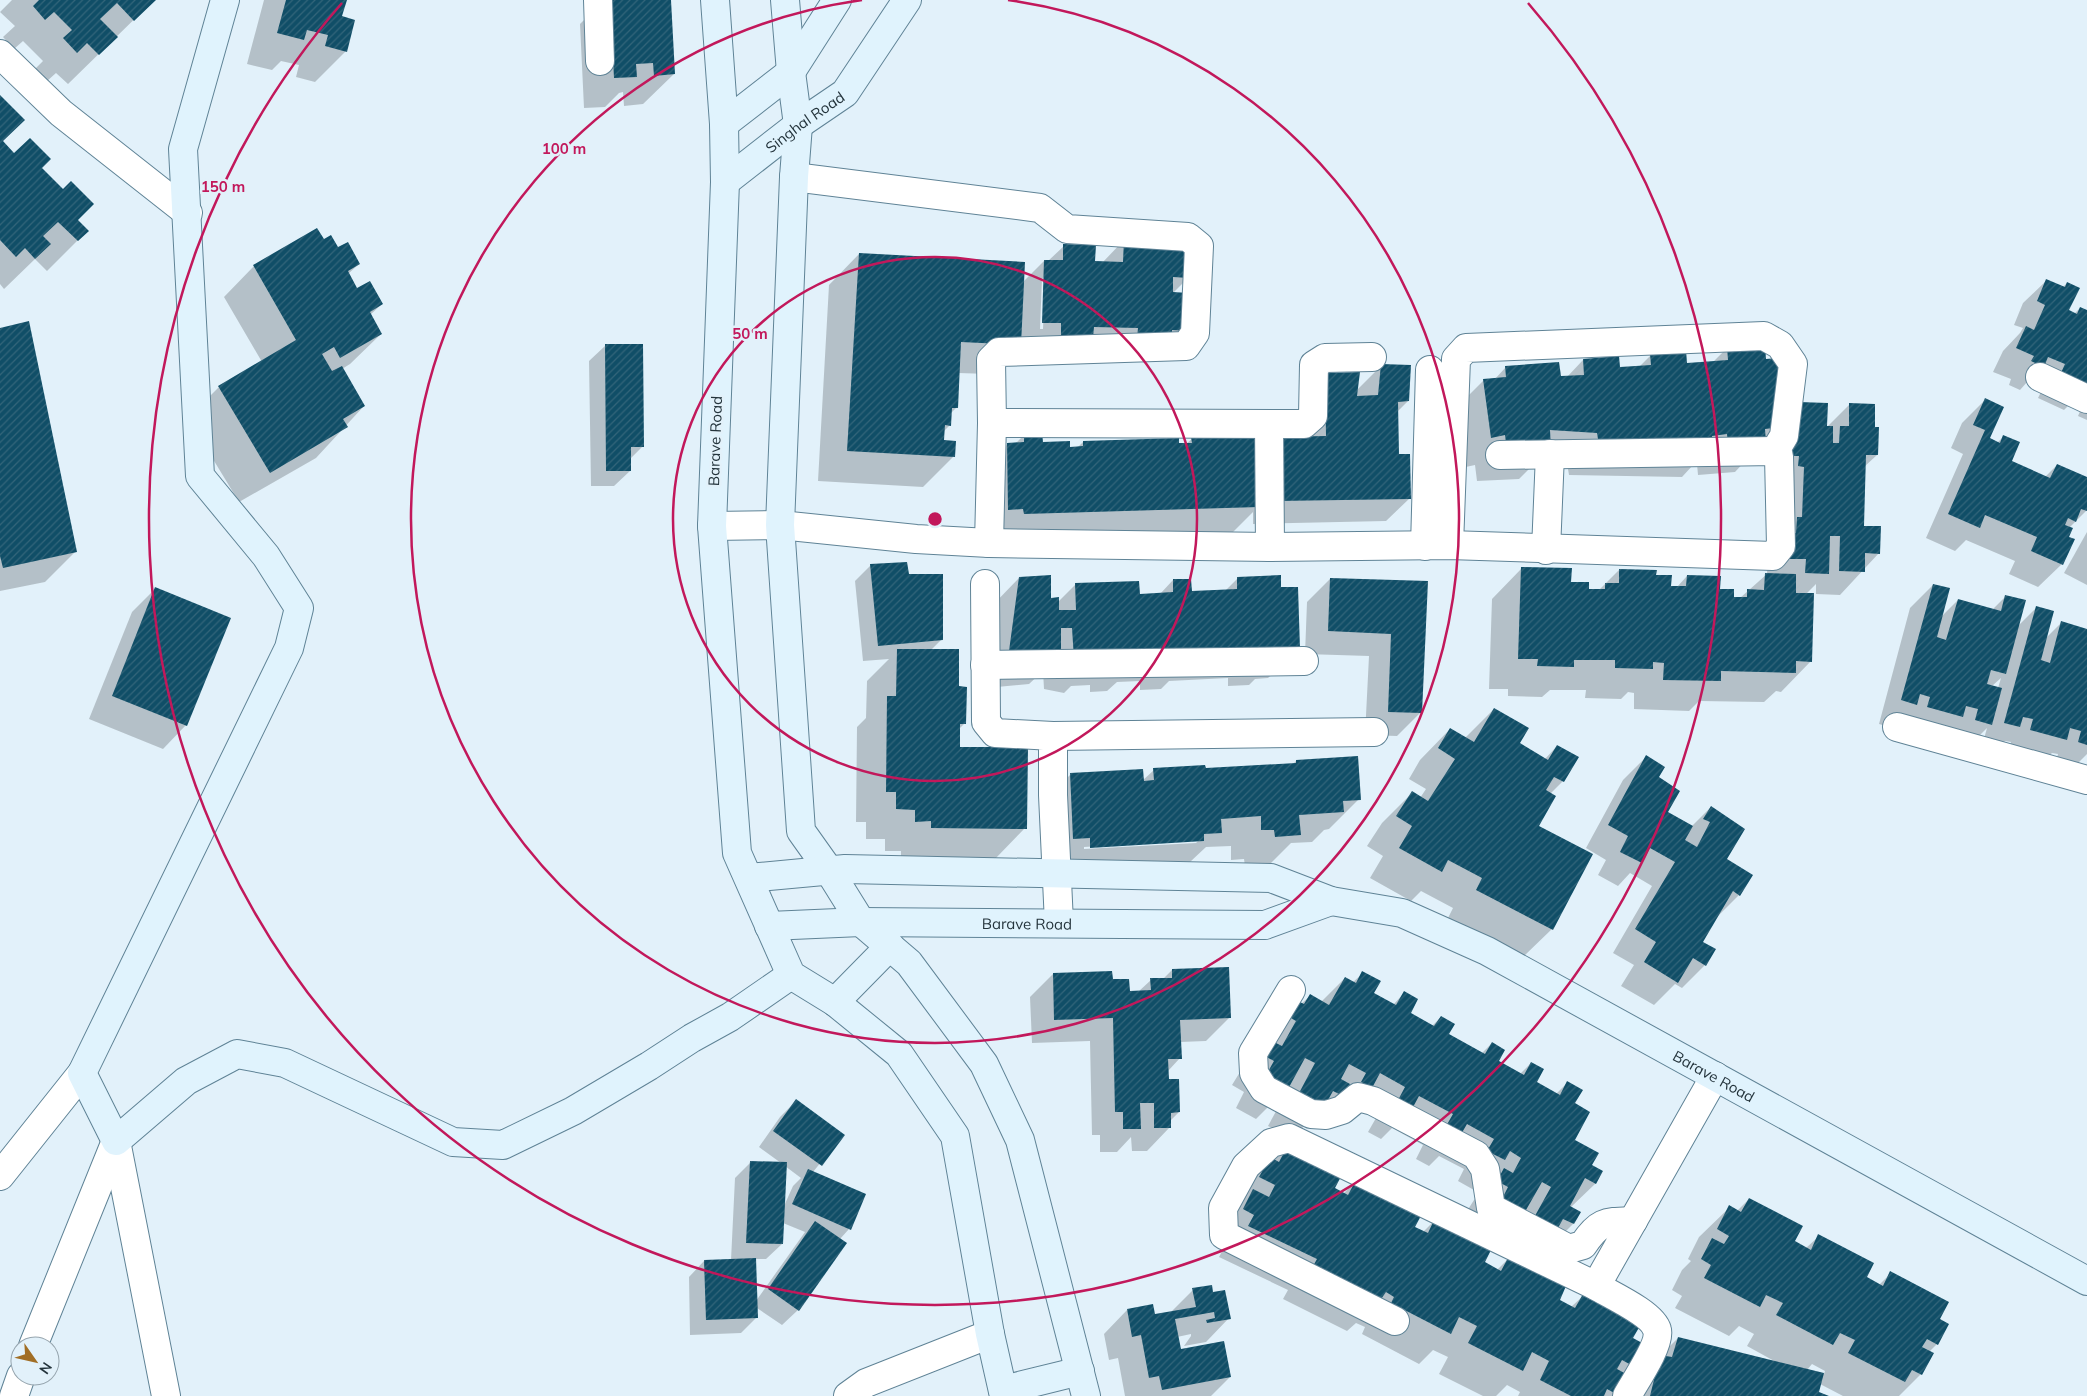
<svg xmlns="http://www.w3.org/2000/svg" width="2087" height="1396" font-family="Mulish,sans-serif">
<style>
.shadow{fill:#0003;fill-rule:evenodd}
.building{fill:url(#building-hatch)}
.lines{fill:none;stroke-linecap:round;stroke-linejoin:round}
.street-casing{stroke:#5f8396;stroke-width:30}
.secondary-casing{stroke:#5f8396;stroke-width:30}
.street{stroke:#fff;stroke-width:28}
.secondary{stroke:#e0f3fd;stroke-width:28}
.ring{fill:none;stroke:#c2185b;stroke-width:2.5}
.labels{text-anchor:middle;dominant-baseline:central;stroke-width:5;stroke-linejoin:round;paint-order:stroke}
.street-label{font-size:15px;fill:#24343c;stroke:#e2f1fa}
.centre{fill:#c2185b;stroke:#e2f1fa;stroke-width:2.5}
.ring-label{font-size:15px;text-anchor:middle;font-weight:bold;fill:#c2185b;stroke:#e2f1fa;stroke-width:5;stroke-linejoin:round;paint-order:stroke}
</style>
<defs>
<pattern id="building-hatch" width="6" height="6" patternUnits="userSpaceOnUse" patternTransform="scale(1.25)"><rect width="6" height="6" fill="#104e67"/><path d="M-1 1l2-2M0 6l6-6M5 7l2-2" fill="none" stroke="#33657a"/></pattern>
</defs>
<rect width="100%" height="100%" fill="#e2f1fa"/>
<g class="shadow">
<path d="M12,0H154L68,84L56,73L46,82L34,70L43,61L23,41L14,49L3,37L15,26L0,12Z"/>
<path d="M264,0H345L341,17L346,51L315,82L296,77L299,65L281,61L272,70L247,64Z"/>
<path d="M670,0L674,74L643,104L624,106L623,92L619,93L605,107L584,108L580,24L599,5Z"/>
<path d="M0,97L1,141L14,155L40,168L77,220L87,231L47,271L35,259L4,289L0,284Z"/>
<path d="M1124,240L1188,278L1172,294L1186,330L1147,362L1114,361L1038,346L989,374L958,373L956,408L950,414V425L943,432L942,441L954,456L923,487L818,481L829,285L859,254L1023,282L1044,261H1048L1064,246L1094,262L1102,263ZM1045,276L1043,329H1040L1042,279Z"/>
<path d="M324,241L359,264L348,274L357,289L382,304L370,315L381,334L350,364L342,369L364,406L316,458L239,502L188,418L219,387L262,362L224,297L254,266Z"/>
<path d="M2047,280L2063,287L2067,283L2068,311L2074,314L2080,308L2087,311V420L2078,416L2082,407L2072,402L2064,410L2038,398L2043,388L2028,381L2020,390L2009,385L2011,379L1993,372L2003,351L2020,333L2023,328L2014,325L2023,303Z"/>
<path d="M0,329L76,551L45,582L0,591Z"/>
<path d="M605,346L643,446L630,459V471L614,486H591L589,361Z"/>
<path d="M1727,348L1765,360L1781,421L1826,428L1850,404L1873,428L1877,455L1864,467L1863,528L1879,553L1840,595L1816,594V584L1806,594L1811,661L1781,692L1776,691L1764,702L1699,701L1689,711L1634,709V693L1628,692L1621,699L1585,698L1586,690H1550L1542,697L1508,696V689H1489L1492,599L1522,568L1570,583L1588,590H1599L1619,570L1655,576L1670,587H1677L1687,576L1733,598H1740L1767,574L1771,460L1749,457L1735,472L1698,475L1697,464H1694L1682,477L1569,475L1567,463L1537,461L1519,479L1477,481L1475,465L1461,468L1453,411L1484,380H1494L1506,367L1560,378L1567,377L1583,360L1619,369L1639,367L1651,355L1685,364L1713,362Z"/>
<path d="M1382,365L1408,401L1397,412L1398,455L1410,498L1386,521L1253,524V512L1228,537L994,544L977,474L1008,444H1015L1025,434L1042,443L1069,448H1077L1083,442L1186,444L1199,433L1240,432L1357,390Z"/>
<path d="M1985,400L1988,439L1997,443L2004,436L2010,462L2045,477L2057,465L2087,478L2086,511L2069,528L2062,564L2038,587L2009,574L2015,561L1966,540L1955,551L1926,538L1963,454L1951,448L1962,423Z"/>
<path d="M2087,532V585L2064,573Z"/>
<path d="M871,565L908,575L942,639L931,650L958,688L965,723L958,730V748L1025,828L995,859L901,858V851H885V839H866V822H856L857,727L866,718L867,681L889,659L863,661L855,581Z"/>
<path d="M1019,578L1050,599L1058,602L1075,585L1138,582L1139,595L1160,594L1173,580L1190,593L1225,591L1237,579L1280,589L1299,648L1268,678L1255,679L1249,685L1228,686V678L1169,681L1161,689L1140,690V681L1117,682L1107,691L1090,692V685L1071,686L1064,693L1044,689L1043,671L1029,684L997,687L989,609Z"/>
<path d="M1330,579L1426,582L1421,712L1397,736L1365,735L1369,656L1305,654L1307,602Z"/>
<path d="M1933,585L1941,617L1958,600L1992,610L2006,596L2017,627L2037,607L2045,639L2061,623L2087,630V754L2071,770L2055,766L2058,754L2052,753L2042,762L2008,753L2011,742L2005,741L1996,750L1982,746L1987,728L1967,748L1879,724L1910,608ZM2001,678L1998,688L1992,686Z"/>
<path d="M155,589L186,725L163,749L89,719L132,612Z"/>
<path d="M1494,709L1518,743L1545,759L1557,746L1563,781L1550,794L1537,826L1552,929L1521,959L1447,920L1453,908L1421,891L1411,901L1370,878L1383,856L1367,846L1382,823L1412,793L1420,798L1426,789L1409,779L1420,760L1450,729L1465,738Z"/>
<path d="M1646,757L1657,777L1666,812L1692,826L1711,807L1725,860L1739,895L1715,919L1701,942L1705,965L1682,988L1675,984L1654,1005L1621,986L1634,965L1613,953L1652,886L1630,873L1618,886L1598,875L1606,860L1586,848L1623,780Z"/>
<path d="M1296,761L1359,799L1329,829L1324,830L1312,842L1291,843L1269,865L1245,866L1244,859L1231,860V846L1206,847L1190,862L1060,878L1040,805L1070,775L1141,770L1142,781L1154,770H1205L1292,765ZM1199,840L1196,843L1084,849V847Z"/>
<path d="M1172,970L1229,1018L1206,1041L1180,1042V1058L1168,1071V1081L1179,1112L1170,1121V1127L1147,1151H1132L1131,1137L1117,1152H1100V1135H1092L1090,1041L1032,1043L1030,997L1053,974L1111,981L1128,993L1138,992L1151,980L1163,979Z"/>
<path d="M1363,973L1373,993L1393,1005L1404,993L1409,1013L1432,1026L1441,1017L1448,1035L1482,1053L1492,1043L1497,1062L1520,1074L1531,1063L1535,1082L1556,1094L1567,1083L1574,1104L1573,1140L1591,1166L1601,1172L1595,1184L1571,1207L1573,1224L1543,1254L1558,1301L1571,1307L1583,1296L1632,1339V1365L1624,1373L1616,1396H1518L1520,1392L1507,1385L1496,1396H1483L1439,1374L1448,1357L1433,1350L1419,1364L1362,1334L1365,1327L1356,1323L1347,1331L1283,1299L1288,1290L1219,1257L1225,1246L1240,1189L1270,1159L1274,1160L1289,1145L1333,1188L1343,1194L1357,1180L1414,1227L1423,1232L1435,1220L1467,1211L1474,1200L1488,1186L1481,1182L1474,1190L1458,1181L1464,1169L1439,1156L1429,1166L1416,1159L1423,1145L1392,1128L1381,1139L1368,1132L1376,1118L1353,1105L1307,1123L1292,1138L1268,1126L1286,1093L1283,1092L1256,1119L1236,1108L1244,1092L1232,1085L1240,1072L1301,1004L1310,996L1321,1002L1345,978L1352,983ZM1489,1248L1510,1257L1497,1270L1483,1263Z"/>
<path d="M796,1101L843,1135L813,1172L849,1229L840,1239L798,1310L782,1325L757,1308V1317L741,1333L690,1335L689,1277L704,1261L731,1260L735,1178L751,1162L781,1163L759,1147L780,1117ZM785,1166L801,1178L793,1186L784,1206ZM783,1223L805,1232L756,1301L754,1259H766L782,1244Z"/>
<path d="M1749,1199L1793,1241L1806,1248L1819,1236L1865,1278L1879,1285L1891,1273L1938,1320L1937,1344L1929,1352L1921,1374L1899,1396H1843L1820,1384L1817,1393L1827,1396H1628L1630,1386L1678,1338L1776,1362L1747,1346L1754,1334L1739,1326L1729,1336L1675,1308L1682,1296L1672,1290L1682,1270L1691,1261L1688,1259L1699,1237L1730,1207L1737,1211ZM1812,1364L1825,1371L1824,1374L1807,1370Z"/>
<path d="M1193,1290L1212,1294L1229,1318L1206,1342L1184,1346L1191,1336V1334L1177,1337L1180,1351L1230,1377L1211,1396H1125L1118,1358L1109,1360L1104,1334L1127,1310L1154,1316L1170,1313Z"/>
</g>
<g class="building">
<path d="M39,0H156L134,21L117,3L100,19L118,37L99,55L87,43L77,53L63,38L72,30L54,12L45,20L33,6Z"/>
<path d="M286,0H347L342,16L355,20L347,52L325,46L328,35L307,30L304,40L277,33Z"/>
<path d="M610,0H671L675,74L654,76L653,63L636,64L637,77L614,78Z"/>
<path d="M0,95L25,120L3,141L14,153L30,138L51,159L42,168L63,189L71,181L94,204L78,220L89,231L78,241L58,222L43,236L51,244L35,259L25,248L16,257L0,240Z"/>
<path d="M317,228L324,239L331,235L338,247L348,242L360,264L348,271L357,288L370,281L383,304L370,312L382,334L340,358L334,347L322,354L332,371L342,366L365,406L343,419L348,427L270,473L218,386L296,340L253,265Z"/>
<path d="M1124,239L1190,248L1189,278L1173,277V292L1189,293L1188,331L1172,330V339L1137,338L1138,328L1094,327L1093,338L1061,336V323H1042L1044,260H1063V244L1096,245L1095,261L1123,262Z"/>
<path d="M859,253L1025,262L1021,345L961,342L958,408H952L951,426L945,425L944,440L956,441L955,457L847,451Z"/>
<path d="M2046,279L2065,287L2067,282L2080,288L2069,310L2077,314L2080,307L2087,310V387L2060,375L2065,364L2048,357L2044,367L2031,361L2034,356L2016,348L2026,326L2034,330L2045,305L2037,301Z"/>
<path d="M29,321L77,552L3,568L0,556V328Z"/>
<path d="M605,344H643L644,447H631V471H606Z"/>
<path d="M1765,344L1766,359L1778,358L1783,427L1765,429L1766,442L1728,445L1727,434L1712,436L1713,447L1599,445L1597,433L1550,430L1551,449L1507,451L1505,435L1491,438L1483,379L1506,377L1505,366L1559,362L1561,376L1584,375L1583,359L1619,356L1620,367L1651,365L1650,354L1686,350L1687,363L1728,360L1727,347Z"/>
<path d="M1381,364L1411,365L1409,401L1398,402L1399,454H1410L1411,499L1276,501L1275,437L1326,436L1325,373L1360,372L1357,396L1378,395Z"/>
<path d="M1985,398L2004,407L1990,438L2000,443L2003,435L2020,442L2012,461L2050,478L2057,464L2087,477V511L2081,509L2076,522L2068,518L2065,525L2073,528L2069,537L2075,539L2063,565L2031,551L2037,537L1985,515L1980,528L1948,514L1985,430L1973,425Z"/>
<path d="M1799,402L1828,403L1827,426H1833V443H1839L1840,426H1849V403L1875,404V427H1879L1878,455H1866L1864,526H1881L1880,554L1865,553V572L1839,571L1840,536H1830L1829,574L1805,573L1806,559H1790L1791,533H1796L1797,517H1802L1804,467L1798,466L1799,456H1793V435Z"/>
<path d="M1198,431L1258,436L1259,507L1024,514L1023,509L1008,510L1007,443L1024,442V433L1042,432L1043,442L1070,441V447L1083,446V441L1179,438V443H1192L1191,437L1198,438Z"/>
<path d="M907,562L909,574H943V640L878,646L870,564Z"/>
<path d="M1521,567L1572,568L1571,582H1589V589H1605V583H1619V569L1657,570L1656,575H1672L1671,586H1686L1687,575L1721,576L1720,589H1734V597H1747V589L1764,590L1765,573L1796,574V593H1814L1812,662L1796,661V673L1721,671V681L1663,680L1664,663L1653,662V669L1615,668V660H1574V667L1537,666L1538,659H1518Z"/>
<path d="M1051,575V598L1059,597V610H1076L1075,583L1139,581L1140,594L1173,592V579H1191L1192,591L1237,589V577L1281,575V587H1298L1300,649L1074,659L1072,628H1061V654L1009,651L1019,577Z"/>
<path d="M1330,578L1428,581L1422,713L1388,712L1391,634L1328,631Z"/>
<path d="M1933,584L1950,588L1937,637L1946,640L1958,599L2001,611L2005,595L2026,600L2006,674L1991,670L1987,684L2002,688L1992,725L1975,720L1978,709L1966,706L1963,717L1927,707L1930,697L1920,694L1917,705L1901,700Z"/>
<path d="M155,587L231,618L187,726L112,696Z"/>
<path d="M2036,606L2054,611L2041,660L2050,663L2061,621L2087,629V745L2078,742L2081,731L2070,728L2067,740L2030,730L2033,719L2023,717L2020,727L2004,723Z"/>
<path d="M897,649H959V686L967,687L966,724H960V747H1028L1027,829L931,828V821L915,822V810L896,809V792H886L887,696H896Z"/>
<path d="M1494,708L1529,728L1520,743L1548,760L1557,745L1579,757L1564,782L1554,777L1546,790L1556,796L1539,826L1593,854L1553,930L1476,890L1482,878L1448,860L1442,872L1399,848L1412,826L1396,816L1412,791L1428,801L1455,759L1438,748L1450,728L1474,742Z"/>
<path d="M1646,755L1665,767L1659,777L1680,791L1668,812L1693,826L1685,840L1697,847L1710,822L1703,819L1711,806L1745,829L1727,859L1753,875L1740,896L1733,891L1703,942L1716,949L1706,966L1693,958L1678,983L1644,962L1656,942L1635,929L1675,862L1650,848L1642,863L1620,852L1628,836L1608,825Z"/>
<path d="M1358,756L1361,800L1343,801L1344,812L1299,815L1301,835L1275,837L1274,830H1261V816L1221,819L1222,833L1204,834V841L1090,848V838L1073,839L1070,773L1143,769L1144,781L1154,780L1153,768L1205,765L1206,768L1296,763V760Z"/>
<path d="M1229,967L1231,1018L1180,1020L1182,1059H1168L1169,1079H1179L1180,1112L1171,1113V1128H1154V1103H1140L1141,1129H1123V1112H1115L1113,1018L1054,1020L1053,973L1112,971L1113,979H1129L1130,991L1151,990L1150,978H1172V969Z"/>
<path d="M1362,971L1381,981L1374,993L1396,1005L1404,991L1418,999L1411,1013L1434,1026L1441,1016L1455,1024L1449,1034L1485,1054L1492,1042L1505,1050L1499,1061L1524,1075L1531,1062L1544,1069L1537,1082L1560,1095L1567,1081L1583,1090L1575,1103L1590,1112L1575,1140L1599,1153L1592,1165L1603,1171L1596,1184L1585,1178L1570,1206L1581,1212L1574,1224L1563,1219L1554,1235L1531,1223L1551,1187L1542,1182L1522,1217L1499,1205L1508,1187L1497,1181L1504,1168L1513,1173L1521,1158L1510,1151L1505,1160L1487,1151L1494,1139L1467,1124L1460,1136L1445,1128L1453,1114L1419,1096L1412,1109L1397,1102L1405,1087L1380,1073L1372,1088L1361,1082L1366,1073L1349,1064L1341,1079L1350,1084L1343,1096L1333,1091L1323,1109L1298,1095L1315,1063L1305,1058L1288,1089L1265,1077L1274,1061L1261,1054L1270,1040L1282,1046L1296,1021L1284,1014L1292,998L1304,1004L1310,994L1329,1005L1345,977L1356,983Z"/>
<path d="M796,1099L845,1135L822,1166L773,1131Z"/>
<path d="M1289,1143L1344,1171L1335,1188L1348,1195L1357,1178L1423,1212L1415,1227L1428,1233L1435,1218L1492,1248L1485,1262L1501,1271L1509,1256L1566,1286L1560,1300L1575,1308L1583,1294L1641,1324L1633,1338L1644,1344L1633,1366L1622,1360L1617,1369L1628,1375L1618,1395L1607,1389L1604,1396H1571L1540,1380L1549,1361L1532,1352L1523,1371L1468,1343L1477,1326L1459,1317L1451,1334L1391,1303L1394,1297L1386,1292L1379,1302L1312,1268L1317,1259L1248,1226L1254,1215L1243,1209L1253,1189L1269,1197L1275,1185L1259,1177L1270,1157L1279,1162Z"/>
<path d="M750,1161L787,1162L783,1244L746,1243Z"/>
<path d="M808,1169L866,1194L851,1230L792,1204Z"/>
<path d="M1749,1198L1803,1226L1795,1241L1811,1250L1818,1234L1874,1263L1867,1277L1883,1286L1890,1271L1949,1302L1940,1319L1949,1324L1938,1345L1927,1339L1922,1347L1934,1353L1922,1375L1912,1370L1905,1382L1848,1353L1855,1340L1840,1333L1833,1345L1776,1315L1783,1303L1766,1295L1760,1307L1704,1278L1711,1265L1701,1259L1712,1238L1724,1244L1729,1236L1717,1229L1729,1205L1741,1212Z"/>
<path d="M815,1221L847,1243L799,1311L768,1289Z"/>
<path d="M756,1258L758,1318L706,1320L704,1260Z"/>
<path d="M1212,1285L1213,1292L1225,1290L1231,1319L1207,1323L1206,1320L1215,1318L1214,1312L1175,1319L1181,1349L1224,1341L1231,1377L1162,1390L1159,1376L1149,1378L1141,1335L1132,1337L1127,1309L1153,1304L1155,1314L1196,1307L1192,1288Z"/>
<path d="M1678,1337L1824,1373L1819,1392L1829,1396H1650L1660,1355L1672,1357Z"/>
</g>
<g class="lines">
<defs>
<g id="street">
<path d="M598,0L600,61"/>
<path d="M0,54L61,113L188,213"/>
<path d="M794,177L1040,208L1067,229L1188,237L1199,246L1195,333L1186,346L999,352L991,360L992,423"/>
<path d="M2040,377L2087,399"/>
<path d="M1269,424L1270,547"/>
<path d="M712,526L780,525L916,539L989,543L1270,547L1449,545L1773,556L1781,546L1779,456L1775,451L1500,455"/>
<path d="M989,543L992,423L1304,424L1313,416L1314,365L1325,358L1372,357"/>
<path d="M1449,545L1456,359L1466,348L1764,336L1780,345L1793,364L1784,436L1775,451"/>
<path d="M1425,546L1430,370"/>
<path d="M1546,550L1550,454"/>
<path d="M985,584L986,722L995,733L1053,736V795L1059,923"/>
<path d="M985,665L1304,661"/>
<path d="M1897,727L2087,780"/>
<path d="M1053,736L1374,732"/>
<path d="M1291,990L1253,1053L1254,1073L1264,1089L1311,1114L1326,1115L1342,1110L1358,1097L1373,1101L1476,1155L1485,1169L1491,1208L1569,1249L1583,1245C1599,1221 1605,1222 1633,1221"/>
<path d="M116,1141L166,1396"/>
<path d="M0,1176L82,1073"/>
<path d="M1596,1286C1611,1295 1653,1314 1657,1330C1661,1344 1634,1383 1627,1396"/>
<path d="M1395,1321L1224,1235L1223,1208L1246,1166L1271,1143L1289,1138L1596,1286L1715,1076"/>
<path d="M33,1346L116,1141"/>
<path d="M14,1396L21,1376"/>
<path d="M848,1396L866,1383L990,1334"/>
</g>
<g id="secondary">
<path d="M225,0L183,149L200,476L266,556L299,608L289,648L82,1073L116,1141L186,1081L237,1054L285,1063L453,1142L503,1145L573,1111L649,1066L692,1038L730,1017L791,975"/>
<path d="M715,0L724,124L725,182L712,526L737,853L791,975L835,1002L899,1054L955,1136L990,1334L1004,1396"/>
<path d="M785,0L791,72L798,125L794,177L780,525L801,831L828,869L861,922L909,963L984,1064L1020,1140L1086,1396"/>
<path d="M724,124L791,72L837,0"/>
<path id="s1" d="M725,182L798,125L845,93L907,0"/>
<path id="s2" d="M749,878L845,869L1271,878L1331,901L1402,913L1487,951L2087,1281"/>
<path id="s3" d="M769,926L861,922L1265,925L1331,901"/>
<path d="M835,1002L890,946"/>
<path d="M1003,1390L1080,1371"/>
</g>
</defs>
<use href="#street" class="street-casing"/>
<use href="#secondary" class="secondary-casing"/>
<use href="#street" class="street"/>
<use href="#secondary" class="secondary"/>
</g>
<g class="ring">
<circle cx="935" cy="519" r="262"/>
<path d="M1008 0A524 524 0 1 1 862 0"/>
<path d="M1528 3A786 786 0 1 1 342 3"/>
</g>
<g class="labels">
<g class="street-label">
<text stroke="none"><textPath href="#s1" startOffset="100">Singhal Road</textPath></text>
<text transform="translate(715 441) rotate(-88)">Barave Road</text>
<text stroke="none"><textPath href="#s3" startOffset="258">Barave Road</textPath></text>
<text stroke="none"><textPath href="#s2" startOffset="1011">Barave Road</textPath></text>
</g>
</g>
<circle cx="935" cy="519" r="8" class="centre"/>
<g class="ring-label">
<text x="564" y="154">100 m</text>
<text x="223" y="192">150 m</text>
<text x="750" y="339">50 m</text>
</g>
<g transform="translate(35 1361) rotate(124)"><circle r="24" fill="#e2f1fa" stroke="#96a5ae"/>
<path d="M0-4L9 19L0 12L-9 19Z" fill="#a16e25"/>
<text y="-8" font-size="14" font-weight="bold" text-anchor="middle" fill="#24343c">N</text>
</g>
</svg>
